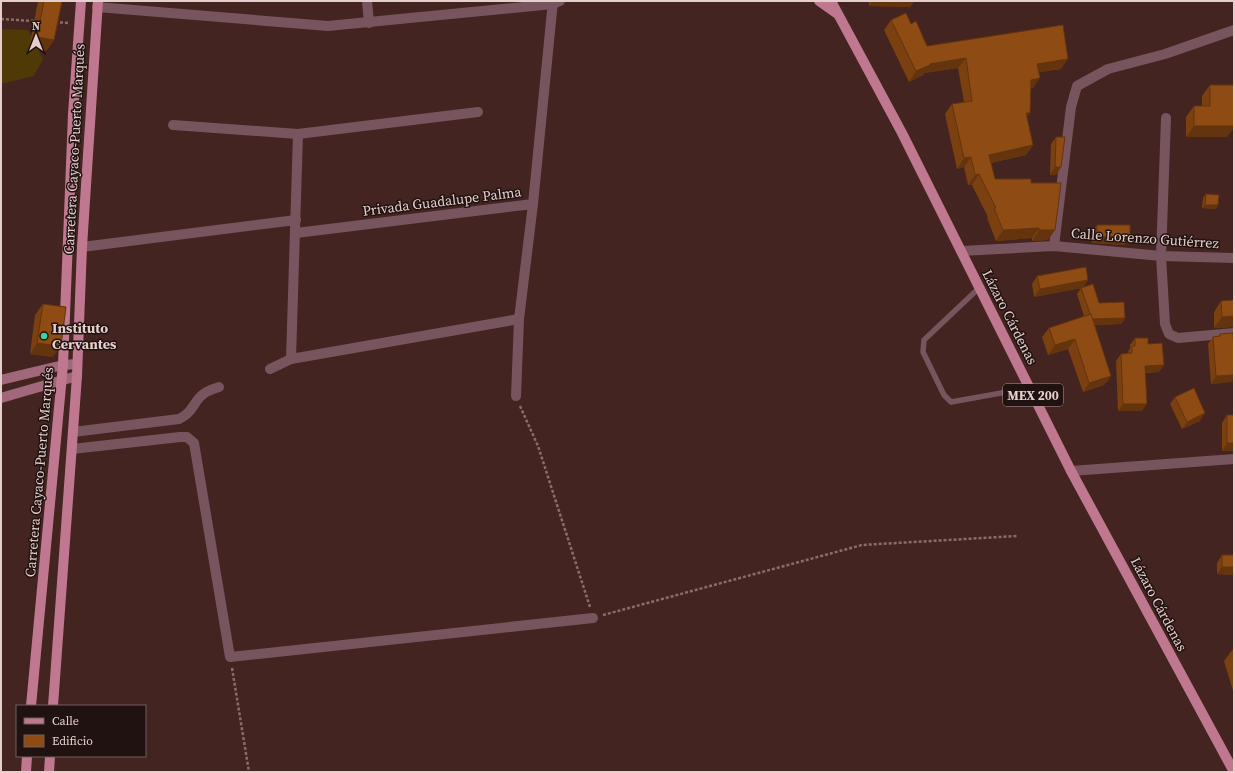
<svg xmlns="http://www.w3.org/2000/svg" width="1235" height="773" font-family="'Source Serif 4',serif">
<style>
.park{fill:#4f3907}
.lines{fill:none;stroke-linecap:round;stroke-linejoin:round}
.path{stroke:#896d6a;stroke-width:2.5;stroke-dasharray:3 2;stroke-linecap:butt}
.lane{stroke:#78545f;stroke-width:5.5}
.street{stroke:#78545f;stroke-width:10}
.secondary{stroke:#a0687a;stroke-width:10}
.primary{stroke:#bf788f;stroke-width:10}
.wall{fill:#7a4010}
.shaded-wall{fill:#63340d}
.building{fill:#8e4b13;stroke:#63340d}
.poi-dot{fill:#3cd4a4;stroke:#201210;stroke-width:1.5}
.labels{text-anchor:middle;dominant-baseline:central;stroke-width:3;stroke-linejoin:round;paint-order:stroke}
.shield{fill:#201210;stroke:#aa9694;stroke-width:1}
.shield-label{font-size:13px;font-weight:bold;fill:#e5cfcd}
.street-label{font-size:14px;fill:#e5cfcd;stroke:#201210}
.poi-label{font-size:14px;font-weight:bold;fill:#e5cfcd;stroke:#201210;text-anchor:start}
</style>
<rect width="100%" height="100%" fill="#432420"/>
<path class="park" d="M1,29L28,30L43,59L34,76L1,84Z"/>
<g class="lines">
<g class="path">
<path d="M1,19L34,21"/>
<path d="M55,22L68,23"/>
<path d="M520,406L538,446L590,607"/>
<path d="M603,615L862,545L1017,536"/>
<path d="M232,668L249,772"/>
</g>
<path class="lane" d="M979,288L924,340L923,352L944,395L951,402L1029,388"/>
<g class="street">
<path d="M367,1L369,23"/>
<path d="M97,7L328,26L553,4L560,1"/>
<path d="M1166,118L1161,256L1165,324L1169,334L1178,338L1234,333"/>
<path d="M173,125L298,134L478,112"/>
<path d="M296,233L533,204"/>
<path d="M1054,246L1071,107L1077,86L1108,69L1165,54L1234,30"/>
<path d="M82,247L296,220"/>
<path d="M961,251L1054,246L1161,256L1234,258"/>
<path d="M291,359L298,134"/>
<path d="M270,369L291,359L519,319"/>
<path d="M516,396L519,319L533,204L553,1"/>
<path d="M73,432L179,419C191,413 191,408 199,398C204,392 212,389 219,387"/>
<path d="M72,449L180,437H187L194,443L230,657L593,618"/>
<path d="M1071,471L1234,459"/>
</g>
<g class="secondary">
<path d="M1,380L63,365L77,364"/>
<path d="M1,398L77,376"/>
</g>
<g class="primary">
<path d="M819,1L836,13"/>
<path d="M831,1L902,133L1071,471L1234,772"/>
<path d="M31,706L63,365L73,114L81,1"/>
<path d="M53,706L77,376L82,247L98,1"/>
<path d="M26,772L27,756"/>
<path d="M49,772L50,756"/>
</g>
</g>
<g class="wall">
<path d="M38,1H62L54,40L46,51L29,48Z"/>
<path d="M869,1H914L910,7L869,6Z"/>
<path d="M891,20L911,24L927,46L1061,69L1039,72L1033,88H1031L1027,117L1033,145L1026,155L991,163L995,179L1031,183L1048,240L1032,241V238L996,241L987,218L988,217L972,185H968L964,167L957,169L945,114L952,104L964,102L958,68L924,73L923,75L909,82L884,30Z"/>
<path d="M1210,85L1227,137H1186V117L1194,106H1202V96Z"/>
<path d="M1056,137L1061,167L1056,175H1050L1051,144Z"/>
<path d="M1206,194L1218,205L1216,209L1202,208L1203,198Z"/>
<path d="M1097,225L1125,245L1092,243V232Z"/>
<path d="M1037,276L1088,280L1083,287L1099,303L1125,318L1121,324L1094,325L1111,376L1104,385L1083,392L1068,349L1048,355L1042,337L1049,328L1084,316L1077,294L1081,288L1034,297L1032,284Z"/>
<path d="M1234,300V327L1214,328V312L1221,301Z"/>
<path d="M43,304L53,357L30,354L35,315Z"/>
<path d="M1220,334L1234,348V378L1231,382L1211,384L1208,344L1213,337L1218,336Z"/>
<path d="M1135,338L1148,344L1164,365L1159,372L1146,373L1142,411H1118L1116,361L1121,354H1127L1130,348V345Z"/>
<path d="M1175,397L1200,421L1182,429L1170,404Z"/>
<path d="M1227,415L1234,451H1222V423Z"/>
<path d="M1222,555H1234V575L1217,574V563Z"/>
<path d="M1234,648V694L1224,661L1233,649Z"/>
</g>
<g class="shaded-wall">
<path d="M872,1H914L910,7L869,6Z"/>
<path d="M37,37L54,40L46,51L29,48Z"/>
<path d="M966,58L958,68L924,73L923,75L909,82L916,71L930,64Z"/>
<path d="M1068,59L1061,69L1030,74L1037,64Z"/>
<path d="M1040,78L1033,88L1024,90L1031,80Z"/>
<path d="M1026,113H1030L1022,123Z"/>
<path d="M1194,126H1234V128L1227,137H1186Z"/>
<path d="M1033,145L1026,155L982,165L989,155Z"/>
<path d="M971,157L964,167L957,169L964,158Z"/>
<path d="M1055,167H1061L1056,175H1050Z"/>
<path d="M979,174L972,185H968L975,175Z"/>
<path d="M1205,205H1218L1216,209L1202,208Z"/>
<path d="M1039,228L1032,238L996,241L1003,230Z"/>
<path d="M1039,230H1055L1048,240L1032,241Z"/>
<path d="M1097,236L1130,238L1125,245L1092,243Z"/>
<path d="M1088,280L1083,288L1034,297L1040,289Z"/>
<path d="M1234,316V327L1214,328L1222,317Z"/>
<path d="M1125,318L1121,324L1087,325L1092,319Z"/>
<path d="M1075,339L1068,349L1048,355L1055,345Z"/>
<path d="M37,343L61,346L53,357L30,354Z"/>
<path d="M1164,365L1159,372L1140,373L1145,366Z"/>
<path d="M1234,375V378L1231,382L1211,384L1216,376Z"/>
<path d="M1111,376L1104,385L1083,392L1089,383Z"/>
<path d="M1123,404H1147L1142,411H1118Z"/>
<path d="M1205,413L1200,421L1182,429L1187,422Z"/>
<path d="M1227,443H1234V451H1222Z"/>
<path d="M1222,567H1234V575L1217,574Z"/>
</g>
<g class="building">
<path d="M44,1H62L54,40L37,37Z"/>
<path d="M906,13L911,24L916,21L927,46L1063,25L1068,59L1037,64L1040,78L1031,80L1030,113H1026L1033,145L989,155L995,179H1031V183H1061L1055,230H1039V228L1003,230L994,208H996L979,174L975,175L971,157L964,158L952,104L972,101L966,58L930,64V65L916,71L891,20Z"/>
<path d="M1210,85H1234V126H1194V106H1210Z"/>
<path d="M1056,137H1065L1061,167H1055Z"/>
<path d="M1206,194L1219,195L1218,205H1205Z"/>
<path d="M1097,225H1130V238L1097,236Z"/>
<path d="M1086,267L1088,280L1040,289L1037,276Z"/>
<path d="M1093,284L1099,303L1124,302L1125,318L1092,319L1081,288Z"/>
<path d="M1234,300V316L1222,317L1221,301Z"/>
<path d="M43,304L66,307L61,346L37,343Z"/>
<path d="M1091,314L1111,376L1089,383L1075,339L1055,345L1049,328Z"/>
<path d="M1233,333L1234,348V375L1216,376L1213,337L1220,336V334Z"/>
<path d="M1135,338H1148V344L1162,343L1164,365L1145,366L1147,404H1123L1121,354L1132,353V346H1135Z"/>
<path d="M1194,388L1205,413L1187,422L1175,397Z"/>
<rect x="1227" y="415" width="7" height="28"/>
<rect x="1222" y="555" width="12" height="12"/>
</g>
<circle class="poi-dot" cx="44" cy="336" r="4"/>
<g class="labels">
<rect class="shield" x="1003" y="384" width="60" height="22" rx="3"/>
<g class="shield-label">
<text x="1033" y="395">MEX 200</text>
</g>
<g class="street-label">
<text transform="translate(74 149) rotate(-87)">Carretera Cayaco-Puerto Marqués</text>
<text transform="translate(442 201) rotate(-7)">Privada Guadalupe Palma</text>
<text transform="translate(1145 238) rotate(4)">Calle Lorenzo Gutiérrez</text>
<text transform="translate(1010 317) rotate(63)">Lázaro Cárdenas</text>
<text transform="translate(39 472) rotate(-85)">Carretera Cayaco-Puerto Marqués</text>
<text transform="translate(1159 604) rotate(62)">Lázaro Cárdenas</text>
</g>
<g class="poi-label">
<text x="52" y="328">Instituto<tspan x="52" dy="16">Cervantes</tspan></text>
</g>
</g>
<rect width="1235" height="773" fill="none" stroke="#e5cfcd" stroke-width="4"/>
<rect x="16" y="705" width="130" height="52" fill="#201210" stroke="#6f5e5c"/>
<rect x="24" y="718" width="20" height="6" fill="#bf788f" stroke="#6f5e5c"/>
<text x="52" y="725" font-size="12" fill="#e5cfcd">Calle</text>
<rect x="24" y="735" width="20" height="12" fill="#8e4b13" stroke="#6f5e5c"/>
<text x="52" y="745" font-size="12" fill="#e5cfcd">Edificio</text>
<g transform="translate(36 36)" stroke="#201210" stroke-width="3" paint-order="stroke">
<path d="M0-3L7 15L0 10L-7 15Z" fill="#e5cfcd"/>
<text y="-6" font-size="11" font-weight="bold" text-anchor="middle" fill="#e5cfcd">N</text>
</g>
</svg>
